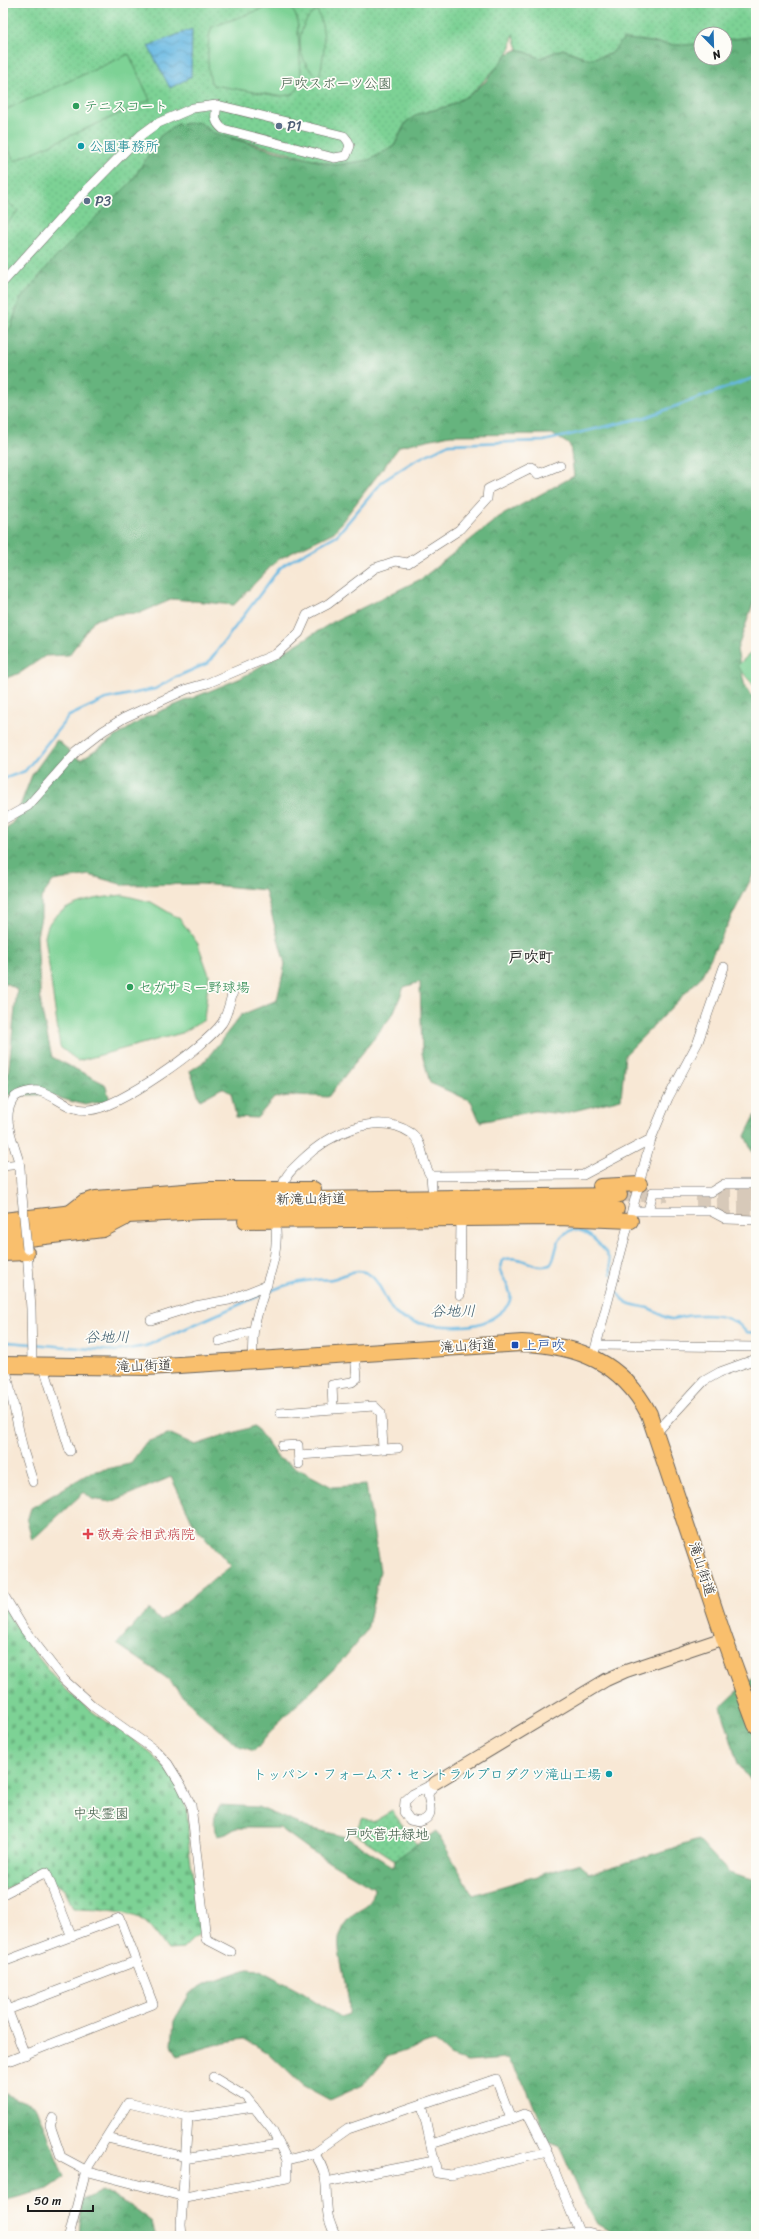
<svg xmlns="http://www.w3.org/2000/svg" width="759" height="2239" font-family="Sriracha,'Klee One',sans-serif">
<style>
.green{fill:url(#green-dots);stroke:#4c7758}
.forest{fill:url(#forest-crowns);stroke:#41684d}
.cemetery{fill:url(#cemetery-stones);stroke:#4c7758}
.pitch{fill:#7dd295;stroke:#4c7758}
.water{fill:url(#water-waves);stroke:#416a7f}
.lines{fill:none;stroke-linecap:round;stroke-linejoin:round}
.stream{stroke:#66b8e2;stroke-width:2.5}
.primary-tunnel{stroke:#d7c9b9;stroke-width:14;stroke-dasharray:14 7;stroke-linecap:butt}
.street-casing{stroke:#69635d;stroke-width:10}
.secondary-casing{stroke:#69635d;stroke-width:14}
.primary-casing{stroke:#69635d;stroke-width:16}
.highway-casing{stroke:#69635d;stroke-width:18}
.street{stroke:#fff;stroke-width:9}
.secondary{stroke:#fde5c5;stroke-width:12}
.primary{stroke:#f9bf6d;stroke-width:14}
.highway{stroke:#f9bf6d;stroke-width:16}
.street-bridge-casing{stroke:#69635d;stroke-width:10;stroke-linecap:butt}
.street-bridge{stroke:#fff;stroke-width:9}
.leisure-dot{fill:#2e9e5b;stroke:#fdfcf7;stroke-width:1.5}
.service-dot{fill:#5c6f8a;stroke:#fdfcf7;stroke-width:1.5}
.culture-dot{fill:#0f9aa8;stroke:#fdfcf7;stroke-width:1.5}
.transit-dot{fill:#1a4fb4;stroke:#fdfcf7;stroke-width:1.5}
.health-dot{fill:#e0444e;stroke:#fdfcf7;stroke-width:1.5}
.labels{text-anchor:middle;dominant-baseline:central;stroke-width:3.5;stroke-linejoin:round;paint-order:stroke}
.park-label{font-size:14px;fill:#3e5c46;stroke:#fdfcf7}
.leisure-label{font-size:14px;fill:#27864d;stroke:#fdfcf7;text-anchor:start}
.service-label{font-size:14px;fill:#4e5e75;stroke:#fdfcf7;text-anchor:start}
.culture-label{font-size:14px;fill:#0d838f;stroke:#fdfcf7;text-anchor:start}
.street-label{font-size:14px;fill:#1c1c1c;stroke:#fdfcf7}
.transit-label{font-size:14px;fill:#164399;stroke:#fdfcf7;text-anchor:start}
.health-label{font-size:14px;fill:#be3a42;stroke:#fdfcf7;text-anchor:start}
.neighbourhood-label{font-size:15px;font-weight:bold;fill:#1c1c1c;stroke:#fdfcf7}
.water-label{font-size:15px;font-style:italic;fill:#3a5a6b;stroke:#fdfcf7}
</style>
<defs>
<pattern id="green-dots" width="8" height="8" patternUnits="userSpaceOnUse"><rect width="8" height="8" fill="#7dd295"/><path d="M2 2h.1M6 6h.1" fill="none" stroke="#6bb480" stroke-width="1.8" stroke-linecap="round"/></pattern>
<pattern id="forest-crowns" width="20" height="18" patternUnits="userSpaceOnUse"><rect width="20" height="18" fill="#66b47e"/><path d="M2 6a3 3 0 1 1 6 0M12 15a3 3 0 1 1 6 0" fill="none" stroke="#539266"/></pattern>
<pattern id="cemetery-stones" width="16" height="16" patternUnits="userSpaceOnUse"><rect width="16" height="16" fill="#7dd295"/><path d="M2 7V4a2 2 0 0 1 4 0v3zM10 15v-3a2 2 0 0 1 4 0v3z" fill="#6bb480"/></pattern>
<pattern id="water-waves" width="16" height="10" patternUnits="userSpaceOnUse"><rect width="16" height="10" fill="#66b8e2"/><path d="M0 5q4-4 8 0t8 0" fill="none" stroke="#5395b6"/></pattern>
</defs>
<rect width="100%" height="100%" fill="#fdfcf7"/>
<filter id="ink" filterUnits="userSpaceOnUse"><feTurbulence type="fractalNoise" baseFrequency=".025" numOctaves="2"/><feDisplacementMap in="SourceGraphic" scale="8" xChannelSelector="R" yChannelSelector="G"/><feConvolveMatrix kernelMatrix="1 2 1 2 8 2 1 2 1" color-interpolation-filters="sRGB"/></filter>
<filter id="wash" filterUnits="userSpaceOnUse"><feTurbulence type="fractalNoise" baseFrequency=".012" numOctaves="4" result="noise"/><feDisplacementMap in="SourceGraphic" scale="16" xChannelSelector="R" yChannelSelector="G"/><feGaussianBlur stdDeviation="0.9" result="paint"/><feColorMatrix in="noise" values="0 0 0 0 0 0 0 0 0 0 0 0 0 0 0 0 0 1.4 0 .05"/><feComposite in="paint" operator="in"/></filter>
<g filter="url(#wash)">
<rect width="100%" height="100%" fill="#f8e8d5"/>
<g class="green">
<path d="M3,3H756V37L725,40V34H701V43L684,47L667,46L640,40L611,54L589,59L563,49L540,58L518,49L513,34L511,47L503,61L471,94L449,106L419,114L406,122L394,146L370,160L336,165L214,133L199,123L177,125L160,137L132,181L53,261L19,301L11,327L3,335Z"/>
<path d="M392,1811L418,1846L395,1860L354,1833L363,1818L373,1822Z"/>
</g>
<g class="forest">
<path d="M749,37H756V595L737,650L745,687L756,700V869L701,977L625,1055L621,1099L562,1114L535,1111L480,1122L471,1101L430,1083L422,1053L420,982L404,987L393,1014L328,1097L297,1095L274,1098L257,1118L236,1117L231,1093L222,1088L200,1100L190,1071L205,1061L241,1015L277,1000L285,964L265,890L201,884L124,885L89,875L53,881L41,898V917L37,936L41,1007L52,1057L105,1084L110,1100L85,1105L48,1095H6L17,989L3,982V834L15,819L32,775L57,740L80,760L146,717L241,678L333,622L421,579L499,517L574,476L570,445L552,434L450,435L400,446L334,532L277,560L234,605L173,599L140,613L118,614L94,620L69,655L45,656L20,673L3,679V335L11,327L19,301L52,261L132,181L160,136L176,125L199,122L214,133L275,151L335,165L369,160L394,146L406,122L418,114L449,106L471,94L486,81L507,54L518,49L540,58L563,49L589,59L611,54L623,39C652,40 671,49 701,43V58H725V40Z"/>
<path d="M756,1114V1160L745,1136Z"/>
<path d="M255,1426L278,1458L332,1487L366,1485L380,1571L367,1630L341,1662L282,1719L254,1751L239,1746L196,1710L168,1679L117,1644L148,1609L161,1621L231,1566L194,1525L171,1477L111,1502L92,1499L84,1492L32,1540L27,1521L31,1508L91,1472L130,1464L146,1442L171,1434L195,1445Z"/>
<path d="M756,1674V1787L738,1764L721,1707Z"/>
<path d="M220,1805L258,1807L308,1828L346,1837L394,1867L395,1860L436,1831L473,1895L580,1863L589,1874L699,1840L729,1873L756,1881V2236H618L597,2224L582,2197L559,2146L548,2142L527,2089L507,2059L467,2062L450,2056L434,2041L387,2057L363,2085L330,2100L302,2085L267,2052L244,2039L225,2042L178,2056L172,2045L174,2021L190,1993L207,1983L247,1969L260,1970L303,1993L340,2017L349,2014C351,1993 334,1950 340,1935C342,1931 345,1923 348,1919C360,1906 373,1910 374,1888L310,1850L280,1828H236L226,1834L217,1836C212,1824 214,1816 220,1805Z"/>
<path d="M3,2093L37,2107L64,2178L48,2189L3,2201Z"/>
<path d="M102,2191L128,2204L152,2222L156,2236H79L82,2200Z"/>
</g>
<path class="cemetery" d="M3,1606C23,1638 46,1671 74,1697C115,1733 166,1748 185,1804C190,1821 187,1839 190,1856C193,1881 198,1906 202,1930L183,1949L168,1950C160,1940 151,1924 139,1918C125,1911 89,1909 73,1909L65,1889L52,1883L47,1870L3,1890Z"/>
<g class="pitch">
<path d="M276,4L291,7L297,18L301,75L298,88L295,92L290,95L278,96L213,85C206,78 207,36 212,27Z"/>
<path d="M317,10C327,33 325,53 319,77C295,62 293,26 317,10Z"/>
<path d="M129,54L150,100L14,161L3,136V111Z"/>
<path d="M3,198L18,211L3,228Z"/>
<path d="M756,648V688L737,666Z"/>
<path d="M123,895L151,902L180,919L198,944L209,975L204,1020L182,1033L78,1061L60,1047L45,937C46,933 47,926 50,922C67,901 97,898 123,895Z"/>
</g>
<path class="water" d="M192,29L191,77L170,88L148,46Z"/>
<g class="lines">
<g class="stream">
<path d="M3,779L25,771L69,716L106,699L155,689L176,677L208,663L279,569L285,564L337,535L383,481L414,461L449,444L544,441L646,417L756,377"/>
<path d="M614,1286C625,1308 629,1303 648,1308C656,1310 662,1318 671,1319C676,1319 681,1317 686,1316C706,1314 733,1313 746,1332L756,1333"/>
<path d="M267,1292C282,1286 298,1281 314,1280C320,1279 327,1280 332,1279C341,1277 350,1271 359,1271C380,1272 383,1301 395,1313C409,1327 460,1328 478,1324C487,1322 495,1317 502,1311C519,1298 506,1285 500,1271L503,1260C521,1253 531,1270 550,1265C558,1254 554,1243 563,1235C567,1232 572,1229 577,1230C588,1231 606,1249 609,1259C611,1264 611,1269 611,1274"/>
<path d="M3,1344L8,1342L116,1351L146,1346L261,1295"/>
</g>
</g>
</g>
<g filter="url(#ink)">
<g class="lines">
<g class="primary-tunnel">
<path d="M620,1195H667"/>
<path d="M696,1195L756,1196"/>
<path d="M696,1208L756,1209"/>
</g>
<defs>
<g id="street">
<path d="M3,282L81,196L141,135L156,124L193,108L217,105L344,136L348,141L350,146L346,156L334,158L223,129C214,122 215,115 217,105"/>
<path d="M3,820L28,806L77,751L103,731L124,718L187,689L208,683L276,654L299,633L307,615L328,604L375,568L396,561L408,563L459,530L487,499L488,489L532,467L538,474L560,465"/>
<path d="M3,1166L19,1164"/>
<path d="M431,1176L432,1188"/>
<path d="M21,1186C20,1178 21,1169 19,1162C14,1143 0,1116 14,1098C18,1093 32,1090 39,1091C56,1095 67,1111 89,1110C119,1108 205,1047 222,1023C228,1014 230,999 234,989"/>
<path d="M282,1189C285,1174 292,1170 302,1160C328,1135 376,1110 411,1133C425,1143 421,1164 431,1176L583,1175L651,1139"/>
<path d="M633,1211H711L726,1219L756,1220"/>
<path d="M648,1211L653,1192H711L724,1184H756"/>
<path d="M27,1249L31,1309L32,1364"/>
<path d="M460,1295L461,1219"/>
<path d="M151,1320L195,1306L229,1300L267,1285"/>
<path d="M219,1341L253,1331"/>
<path d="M597,1345L756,1347"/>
<path d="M593,1357L651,1139L668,1098L698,1042L724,967"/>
<path d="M252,1360C253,1350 252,1339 254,1329C260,1292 282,1260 275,1221"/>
<path d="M43,1364L70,1451"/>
<path d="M5,1365L23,1450L33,1482"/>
<path d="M333,1408L332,1385L352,1382L357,1378L355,1353"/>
<path d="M280,1413L374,1406L381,1413L383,1448"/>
<path d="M656,1433L704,1381L720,1372L756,1359"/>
<path d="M282,1446L298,1445L299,1464"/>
<path d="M299,1455L398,1448"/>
<path d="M3,1594L24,1629L63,1679L94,1707L156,1751L168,1764L181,1785L191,1805L206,1939L231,1952"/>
<path d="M435,1783L428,1794C429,1806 436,1817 419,1822L410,1820L404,1812L405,1801L413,1794Z"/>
<path d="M3,1894L46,1872L72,1937"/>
<path d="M3,1962L120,1918L153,2004L3,2063"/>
<path d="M3,1998L25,2055"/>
<path d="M7,2010L136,1961"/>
<path d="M213,2077L246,2097L272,2130L287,2160"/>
<path d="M422,2104L496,2079L511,2119L431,2144"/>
<path d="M188,2117L254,2107"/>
<path d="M53,2118L50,2125L61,2157L89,2172L185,2197L287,2178V2160L314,2153L348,2129L422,2104L437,2173L451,2175L547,2152L579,2232"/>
<path d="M511,2119L524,2114L529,2116L547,2152"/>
<path d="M107,2138L190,2158L279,2144"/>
<path d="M314,2153C331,2177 324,2189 328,2215C329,2222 333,2229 335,2236"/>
<path d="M326,2182L434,2161"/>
<path d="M69,2236L86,2170L128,2103L188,2117L181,2225L182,2236"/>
<path d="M545,2236L586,2232L605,2236"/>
</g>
<path id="secondary" d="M435,1783L606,1680L626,1671L724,1638"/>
<g id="primary">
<path d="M600,1186L640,1184"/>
<path d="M69,1213L83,1202L96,1198L209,1189H314"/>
<path d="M3,1220L135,1205L230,1200L620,1195"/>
<path d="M245,1221L558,1218L631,1221"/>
<path d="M3,1231L128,1216L200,1212L512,1208L617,1209"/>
<path d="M3,1242L103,1230L124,1219"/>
<path d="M3,1254L27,1253"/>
</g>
<path id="highway" d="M3,1365L148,1367L522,1343C578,1345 622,1362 649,1414L724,1638L756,1725"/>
</defs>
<use href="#street" class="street-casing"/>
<use href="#secondary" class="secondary-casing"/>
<use href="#primary" class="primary-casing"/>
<use href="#highway" class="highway-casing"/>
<use href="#street" class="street"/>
<use href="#secondary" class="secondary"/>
<use href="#primary" class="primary"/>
<use href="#highway" class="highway"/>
<defs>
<path id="street-bridge" d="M21,1186L27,1249"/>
</defs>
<use href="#street-bridge" class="street-bridge-casing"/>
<use href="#street-bridge" class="street-bridge"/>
</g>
</g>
<g class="leisure-dot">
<circle cx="76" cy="106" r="4"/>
<circle cx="130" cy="987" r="4"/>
</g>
<g class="service-dot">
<circle cx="279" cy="126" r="4"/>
<circle cx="87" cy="201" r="4"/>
</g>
<g class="culture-dot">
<circle cx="81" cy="146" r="4"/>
<circle cx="609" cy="1774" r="4"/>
</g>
<rect class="transit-dot" x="511" y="1341" width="8" height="8" rx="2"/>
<path class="health-dot" d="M86 1528h4v4h4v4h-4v4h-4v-4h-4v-4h4z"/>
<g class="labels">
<g class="park-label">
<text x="336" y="83">戸吹スポーツ公園</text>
<text x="101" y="1813">中央霊園</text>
<text x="387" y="1834">戸吹菅井緑地</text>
</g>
<g class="leisure-label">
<text x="84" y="106">テニスコート</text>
<text x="138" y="987">セガサミー野球場</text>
</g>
<g class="service-label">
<text x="287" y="126">P1</text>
<text x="95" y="201">P3</text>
</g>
<g class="culture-label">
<text x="89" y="146">公園事務所</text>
<text x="601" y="1774" text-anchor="end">トッパン・フォームズ・セントラルプロダクツ滝山工場</text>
</g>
<g class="street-label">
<text transform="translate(311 1199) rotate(-1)">新滝山街道</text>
<text transform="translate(468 1346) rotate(-3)">滝山街道</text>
<text transform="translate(144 1366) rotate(-2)">滝山街道</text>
<text transform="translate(702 1569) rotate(72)">滝山街道</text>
</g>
<g class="transit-label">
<text x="523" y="1345">上戸吹</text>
</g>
<g class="health-label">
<text x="97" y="1534">敬寿会相武病院</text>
</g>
<g class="neighbourhood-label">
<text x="531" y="957">戸吹町</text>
</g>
<g class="water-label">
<text x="453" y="1311">谷地川</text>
<text x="107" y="1337">谷地川</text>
</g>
</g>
<rect width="759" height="2239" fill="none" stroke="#fdfcf7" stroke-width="16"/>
<g transform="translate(713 46) rotate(157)"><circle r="19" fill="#fdfcf7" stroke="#a3a29f"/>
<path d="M0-3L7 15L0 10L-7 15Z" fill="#1f6fb2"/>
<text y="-6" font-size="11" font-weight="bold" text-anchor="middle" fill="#1c1c1c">N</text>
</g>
<path d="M28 2205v6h65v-6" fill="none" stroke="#1c1c1c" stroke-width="2"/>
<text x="34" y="2205" font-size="12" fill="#1c1c1c" stroke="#fdfcf7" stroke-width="3" paint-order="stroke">50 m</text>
</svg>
